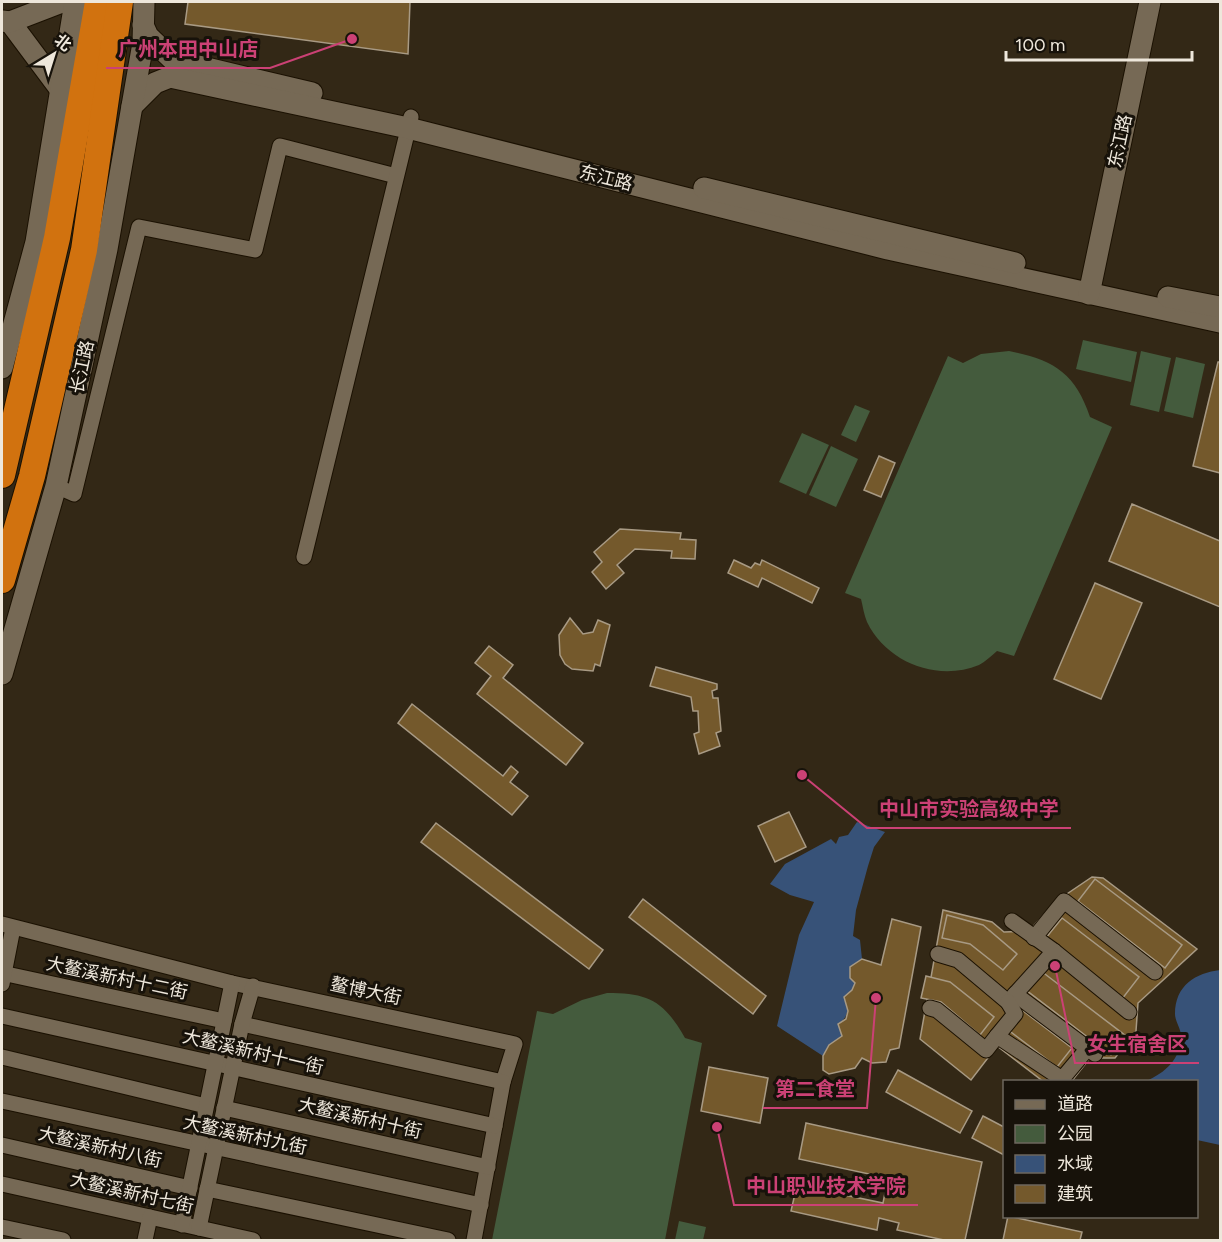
<svg xmlns="http://www.w3.org/2000/svg" width="1222" height="1242" font-family="Figtree,'Noto Sans SC',sans-serif">
<style>
.green{fill:#445b3d}
.water{fill:#375278}
.building{fill:#74592c;stroke:#a89a84;stroke-width:1.5}
.lines{fill:none;stroke-linecap:round;stroke-linejoin:round}
.street-casing{stroke:#1b1102;stroke-width:17}
.secondary-casing{stroke:#1b1102;stroke-width:23}
.highway-casing{stroke:#1b1102;stroke-width:28}
.street{stroke:#766955;stroke-width:15}
.secondary{stroke:#766955;stroke-width:21}
.highway{stroke:#d1720f;stroke-width:26}
.labels{text-anchor:middle;dominant-baseline:central;stroke-width:6;stroke-linejoin:round;paint-order:stroke}
.street-label{font-size:18px;fill:#eee7db;stroke:#17120a}
.leader{fill:none;stroke:#cb4175;stroke-width:2}
.callout-dot{fill:#cb4175;stroke:#17120a;stroke-width:2}
.callout-label{font-size:20px;text-anchor:middle;font-weight:bold;fill:#cb4175;stroke:#17120a;stroke-width:6;stroke-linejoin:round;paint-order:stroke}
</style>
<rect width="100%" height="100%" fill="#332816"/>
<g class="green">
<path d="M1083,340L1137,352L1131,382L1076,369Z"/>
<path d="M1009,351C1053,360 1075,372 1090,417L1112,427L1014,656L997,651C991,656 985,662 979,665C938,682 887,663 867,622C864,615 863,607 861,599L845,593L948,356L963,363L981,354Z"/>
<path d="M1141,351L1171,358L1159,412L1130,405Z"/>
<path d="M1176,357L1205,364L1193,418L1164,411Z"/>
<path d="M855,405L870,411L856,442L841,435Z"/>
<path d="M802,433L829,445L806,494L779,482Z"/>
<path d="M831,446L858,459L836,507L809,495Z"/>
<path d="M607,993C649,993 664,1001 685,1038L702,1043L665,1240H492L537,1011L553,1014L582,1000Z"/>
<path d="M679,1221L706,1227L703,1240H675Z"/>
</g>
<g class="water">
<path d="M857,822L885,832L874,847L868,866L856,910L853,936L860,940L862,959L850,967V978L855,983L852,990L844,997C848,1009 850,1016 838,1024L842,1036L829,1045L823,1056L777,1026L799,935L814,902L790,895L770,884L785,864L831,839L836,844L839,837L848,835Z"/>
<path d="M1220,970V1145L1197,1140L1196,1082L1146,1081C1165,1073 1181,1059 1181,1036C1181,1029 1175,1021 1175,1014C1175,985 1196,973 1220,970Z"/>
</g>
<g class="building">
<path d="M188,2H410L408,54L185,24Z"/>
<path d="M1218,362H1220V473L1193,466Z"/>
<path d="M879,456L895,463L881,497L864,490Z"/>
<path d="M1132,504L1220,541V607L1109,561Z"/>
<path d="M620,529L681,533L680,539L696,540L695,559L671,558L672,551L635,549L617,565L624,573L606,589L592,572L602,562L594,552Z"/>
<path d="M734,560L751,568L755,563L760,565L762,560L819,588L812,603L762,578L758,587L728,573Z"/>
<path d="M1095,583L1142,603L1101,699L1054,679Z"/>
<path d="M570,618L583,634L593,632L598,620L610,625L600,666L595,664L593,671L572,669L565,664L560,655L559,635Z"/>
<path d="M489,646L513,665L503,678L583,743L566,765L477,694L491,676L475,663Z"/>
<path d="M656,667L717,684V689L712,691L713,698H718L721,731L716,733L720,746L699,754L694,734L699,732L698,711H693L691,697L650,686Z"/>
<path d="M412,704L503,776L511,766L518,772L510,782L528,796L512,815L398,723Z"/>
<path d="M789,812L806,847L775,862L758,826Z"/>
<path d="M436,823L603,950L589,969L421,842Z"/>
<path d="M1092,877L1103,878L1197,949L1138,1003L1136,1031L1115,1058H1090L1071,1082H1044L997,1046L971,1080L920,1039L943,910L992,922L1004,932L1029,931L1055,902Z"/>
<path d="M1095,879L1182,945L1165,968L1078,901Z"/>
<path d="M643,899L766,996L753,1014L629,917Z"/>
<path d="M947,915L983,925L1017,954L1003,970L970,944L942,938Z"/>
<path d="M1062,918L1139,977L1122,999L1045,939Z"/>
<path d="M892,919L921,927L899,1048L890,1050L886,1062L872,1063L862,1058L855,1068L829,1074L823,1070V1056L829,1045L842,1036L838,1024L846,1019L848,1011L844,997L852,990L855,983L850,978V967L862,959L881,965Z"/>
<path d="M1041,971L1126,1036L1111,1055L1026,990Z"/>
<path d="M926,976L950,982L994,1017L980,1035L941,1002L921,998Z"/>
<path d="M1022,1010L1072,1048L1057,1067L1007,1029Z"/>
<path d="M709,1067L768,1078L760,1123L701,1111Z"/>
<path d="M898,1070L972,1111L960,1133L886,1092Z"/>
<path d="M983,1116L1004,1127V1155L972,1138Z"/>
<path d="M806,1123L982,1162L965,1240H944L897,1230L899,1223L879,1218L877,1230L791,1211L797,1185L883,1203L888,1178L799,1159Z"/>
<path d="M1008,1216L1082,1232L1080,1240H1003Z"/>
</g>
<g class="lines">
<defs>
<g id="street">
<path d="M56,486L74,494L139,227L255,250L280,146L396,176"/>
<path d="M304,557L411,117"/>
<path d="M2,924L232,983L515,1044L503,1082L474,1240"/>
<path d="M1034,938L1064,901L1155,972"/>
<path d="M1054,951L1129,1012"/>
<path d="M938,954L958,960L1008,1002L1054,951L1012,921"/>
<path d="M2,973L224,1021"/>
<path d="M2,984L13,928"/>
<path d="M1015,994L1095,1054"/>
<path d="M930,1008L937,1010L986,1050L997,1036L1062,1079L1088,1048"/>
<path d="M2,1016L495,1126"/>
<path d="M242,1024L503,1082"/>
<path d="M997,1036L1015,1014L1008,1002"/>
<path d="M2,1057L206,1106"/>
<path d="M2,1101L481,1205"/>
<path d="M224,1108L488,1167"/>
<path d="M2,1145L190,1188"/>
<path d="M2,1184L253,1240"/>
<path d="M207,1189L448,1240"/>
<path d="M182,1225L232,983"/>
<path d="M2,1227L63,1240"/>
<path d="M199,1228L242,1024L253,986"/>
<path d="M145,1240L150,1217"/>
</g>
<g id="secondary">
<path d="M2,21L10,22L60,89"/>
<path d="M10,22L62,2"/>
<path d="M143,25L148,36L173,60L312,93"/>
<path d="M132,106L155,83L170,77L408,128L888,249L1220,322"/>
<path d="M704,188L1015,263"/>
<path d="M1089,294L1150,2"/>
<path d="M1168,297L1220,307"/>
<path d="M2,368L36,242L75,2"/>
<path d="M2,674L56,486L107,249L143,43L144,2"/>
</g>
<g id="highway">
<path d="M2,475L57,238L98,2"/>
<path d="M2,580L32,476L84,250L120,2"/>
</g>
</defs>
<use href="#street" class="street-casing"/>
<use href="#secondary" class="secondary-casing"/>
<use href="#highway" class="highway-casing"/>
<use href="#street" class="street"/>
<use href="#secondary" class="secondary"/>
<use href="#highway" class="highway"/>
</g>
<g class="labels">
<g class="street-label">
<text transform="translate(1120 141) rotate(-78)">东江路</text>
<text transform="translate(606 178) rotate(14)">东江路</text>
<text transform="translate(82 367) rotate(-78)">长江路</text>
<text transform="translate(117 978) rotate(12)">大鳌溪新村十二街</text>
<text transform="translate(366 991) rotate(12)">鳌博大街</text>
<text transform="translate(253 1052) rotate(13)">大鳌溪新村十一街</text>
<text transform="translate(360 1118) rotate(13)">大鳌溪新村十街</text>
<text transform="translate(245 1135) rotate(12)">大鳌溪新村九街</text>
<text transform="translate(100 1147) rotate(13)">大鳌溪新村八街</text>
<text transform="translate(132 1193) rotate(13)">大鳌溪新村七街</text>
</g>
</g>
<path class="leader" d="M352 39L270 68H106M802 775L867 828H1071M1055 966L1075 1063H1199M876 998L867 1108H763M717 1127L734 1205H918"/>
<g class="callout-dot">
<circle cx="352" cy="39" r="6"/>
<circle cx="802" cy="775" r="6"/>
<circle cx="1055" cy="966" r="6"/>
<circle cx="876" cy="998" r="6"/>
<circle cx="717" cy="1127" r="6"/>
</g>
<g class="callout-label">
<text x="188" y="56">广州本田中山店</text>
<text x="969" y="816">中山市实验高级中学</text>
<text x="1137" y="1051">女生宿舍区</text>
<text x="815" y="1096">第二食堂</text>
<text x="826" y="1193">中山职业技术学院</text>
</g>
<rect width="1222" height="1242" fill="none" stroke="#eee7db" stroke-width="6"/>
<rect x="1003" y="1080" width="195" height="138" fill="#17120a" stroke="#6d675e" stroke-width="1.5"/>
<rect x="1015" y="1100" width="30" height="9" fill="#766955" stroke="#6d675e" stroke-width="1.5"/>
<text x="1057" y="1110" font-size="18" fill="#eee7db">道路</text>
<rect x="1015" y="1125" width="30" height="18" fill="#445b3d" stroke="#6d675e" stroke-width="1.5"/>
<text x="1057" y="1140" font-size="18" fill="#eee7db">公园</text>
<rect x="1015" y="1155" width="30" height="18" fill="#375278" stroke="#6d675e" stroke-width="1.5"/>
<text x="1057" y="1170" font-size="18" fill="#eee7db">水域</text>
<rect x="1015" y="1185" width="30" height="18" fill="#74592c" stroke="#6d675e" stroke-width="1.5"/>
<text x="1057" y="1200" font-size="18" fill="#eee7db">建筑</text>
<g transform="translate(54 54) rotate(38)" stroke="#17120a" stroke-width="4.5" paint-order="stroke">
<path d="M0-4.5L10 22L0 15L-10 22Z" fill="#eee7db"/>
<text y="-9" font-size="16" font-weight="bold" text-anchor="middle" fill="#eee7db">北</text>
</g>
<path d="M1006 51v9h186v-9" fill="none" stroke="#eee7db" stroke-width="3"/>
<text x="1015" y="51" font-size="18" fill="#eee7db" stroke="#17120a" stroke-width="4.5" paint-order="stroke">100 m</text>
</svg>
